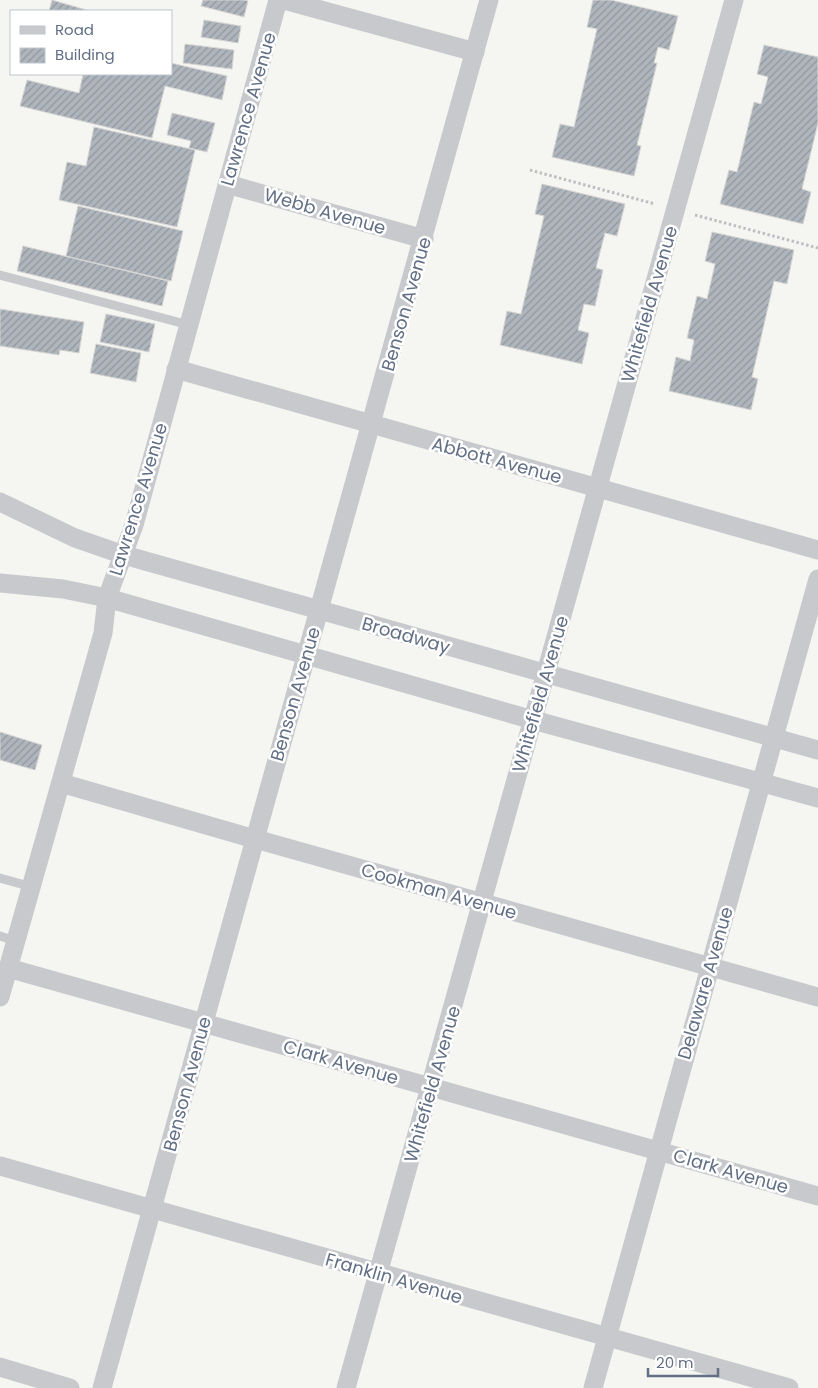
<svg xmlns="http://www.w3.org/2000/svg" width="818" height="1388" font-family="Poppins,sans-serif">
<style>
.building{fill:url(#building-hatch);stroke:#d6d6d4}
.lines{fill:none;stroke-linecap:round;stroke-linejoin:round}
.path{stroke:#bebfc2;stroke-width:3;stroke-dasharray:2.5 2.5;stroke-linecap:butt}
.service{stroke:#c7c9cd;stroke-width:9}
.minor{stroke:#c7c9cd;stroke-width:19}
.labels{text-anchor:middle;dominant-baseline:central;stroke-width:5;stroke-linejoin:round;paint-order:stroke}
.street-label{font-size:18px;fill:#626f84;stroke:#fff}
</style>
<defs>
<pattern id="building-hatch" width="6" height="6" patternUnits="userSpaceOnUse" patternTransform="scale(1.25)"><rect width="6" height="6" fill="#afb5bc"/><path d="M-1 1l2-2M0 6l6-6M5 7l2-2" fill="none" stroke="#92979e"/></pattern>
</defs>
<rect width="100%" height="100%" fill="#f5f5f1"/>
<g class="building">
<path d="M52,0L90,11H49Z"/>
<path d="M203,0H244L248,1L244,17L201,6Z"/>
<path d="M593,0H611L678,16L669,50L658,47L654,63H657L637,145L641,146L634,176L552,157L560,124L574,127L597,29L587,27Z"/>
<path d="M204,20L241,26L238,43L201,37Z"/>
<path d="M185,44L234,50L232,69L183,63Z"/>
<path d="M764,45L818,57V123L802,189L811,192L803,224L720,204L729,170L737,172L754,102L761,104L768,77L757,74Z"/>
<path d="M171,63L227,76L222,100L165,86L152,138L20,106L27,80L79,93L83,74H171Z"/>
<path d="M172,113L215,123L207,152L189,148L191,141L167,135Z"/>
<path d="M94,127L195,150L177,227L59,200L67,162L86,166Z"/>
<path d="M542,184L625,204L617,236L605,233L596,268L603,270L595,306L584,304L578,330L589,333L582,364L500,345L507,311L521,314L544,216L535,214Z"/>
<path d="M78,206L183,231L171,281L66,256Z"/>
<path d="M712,232L794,250L787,284L774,281L752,377L758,379L751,410L669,391L676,357L690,361L694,340L687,338L697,296L707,299L715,264L705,261Z"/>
<path d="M23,246L168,281L162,306L17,271Z"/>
<path d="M0,309L84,322L79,353L60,350L59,355L0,346Z"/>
<path d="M106,314L155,324L149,352L100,342Z"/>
<path d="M96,344L141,353L136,382L90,373Z"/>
<path d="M0,732L42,745L35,770L0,760Z"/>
</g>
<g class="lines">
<g class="path">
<path d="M530,170L655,204"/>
<path d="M695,215L818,248"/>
</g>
<g class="service">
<path d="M0,275L189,325"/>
<path d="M0,878L32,887"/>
<path d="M0,936L16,941"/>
</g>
<g class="minor">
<path d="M284,0L475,52"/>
<path d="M227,184L424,239"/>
<path d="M176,369L818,550"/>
<path d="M0,502L75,538L124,555L818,750"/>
<path d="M0,583L63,589L107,598L533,720L818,798"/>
<path d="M61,783L255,839L818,997"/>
<path d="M8,968L818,1196"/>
<path d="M0,997L103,633L107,598L134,525L278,0"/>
<path d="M0,1166L789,1388"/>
<path d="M0,1367L70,1388"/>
<path d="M102,1388L489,0"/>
<path d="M346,1388L734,0"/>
<path d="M593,1388L818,579"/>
</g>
</g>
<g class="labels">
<g class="street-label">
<text transform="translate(248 109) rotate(-74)">Lawrence Avenue</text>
<text transform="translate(325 211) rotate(16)">Webb Avenue</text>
<text transform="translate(406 304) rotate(-74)">Benson Avenue</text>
<text transform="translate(649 304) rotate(-74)">Whitefield Avenue</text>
<text transform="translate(497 460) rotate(15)">Abbott Avenue</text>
<text transform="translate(138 499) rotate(-73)">Lawrence Avenue</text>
<text transform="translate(406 635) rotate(16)">Broadway</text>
<text transform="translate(295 694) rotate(-74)">Benson Avenue</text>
<text transform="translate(540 694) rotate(-74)">Whitefield Avenue</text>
<text transform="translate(439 891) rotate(16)">Cookman Avenue</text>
<text transform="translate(705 983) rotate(-74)">Delaware Avenue</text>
<text transform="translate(341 1062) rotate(16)">Clark Avenue</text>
<text transform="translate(187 1084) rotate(-75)">Benson Avenue</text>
<text transform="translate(432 1084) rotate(-74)">Whitefield Avenue</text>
<text transform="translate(731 1171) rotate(16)">Clark Avenue</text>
<text transform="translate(394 1278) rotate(16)">Franklin Avenue</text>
</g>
</g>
<rect x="10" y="10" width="162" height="65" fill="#ffffff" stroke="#c0c5ce"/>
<rect x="20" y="26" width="25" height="8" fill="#c7c9cd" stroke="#c0c5ce"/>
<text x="55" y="35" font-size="15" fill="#626f84">Road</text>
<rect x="20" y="48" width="25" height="15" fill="url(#building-hatch)" stroke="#c0c5ce"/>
<text x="55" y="60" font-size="15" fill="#626f84">Building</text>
<path d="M648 1368v8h70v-8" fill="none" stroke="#626f84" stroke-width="2.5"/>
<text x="656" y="1368" font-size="15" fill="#626f84" stroke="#ffffff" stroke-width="4" paint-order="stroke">20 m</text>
</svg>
